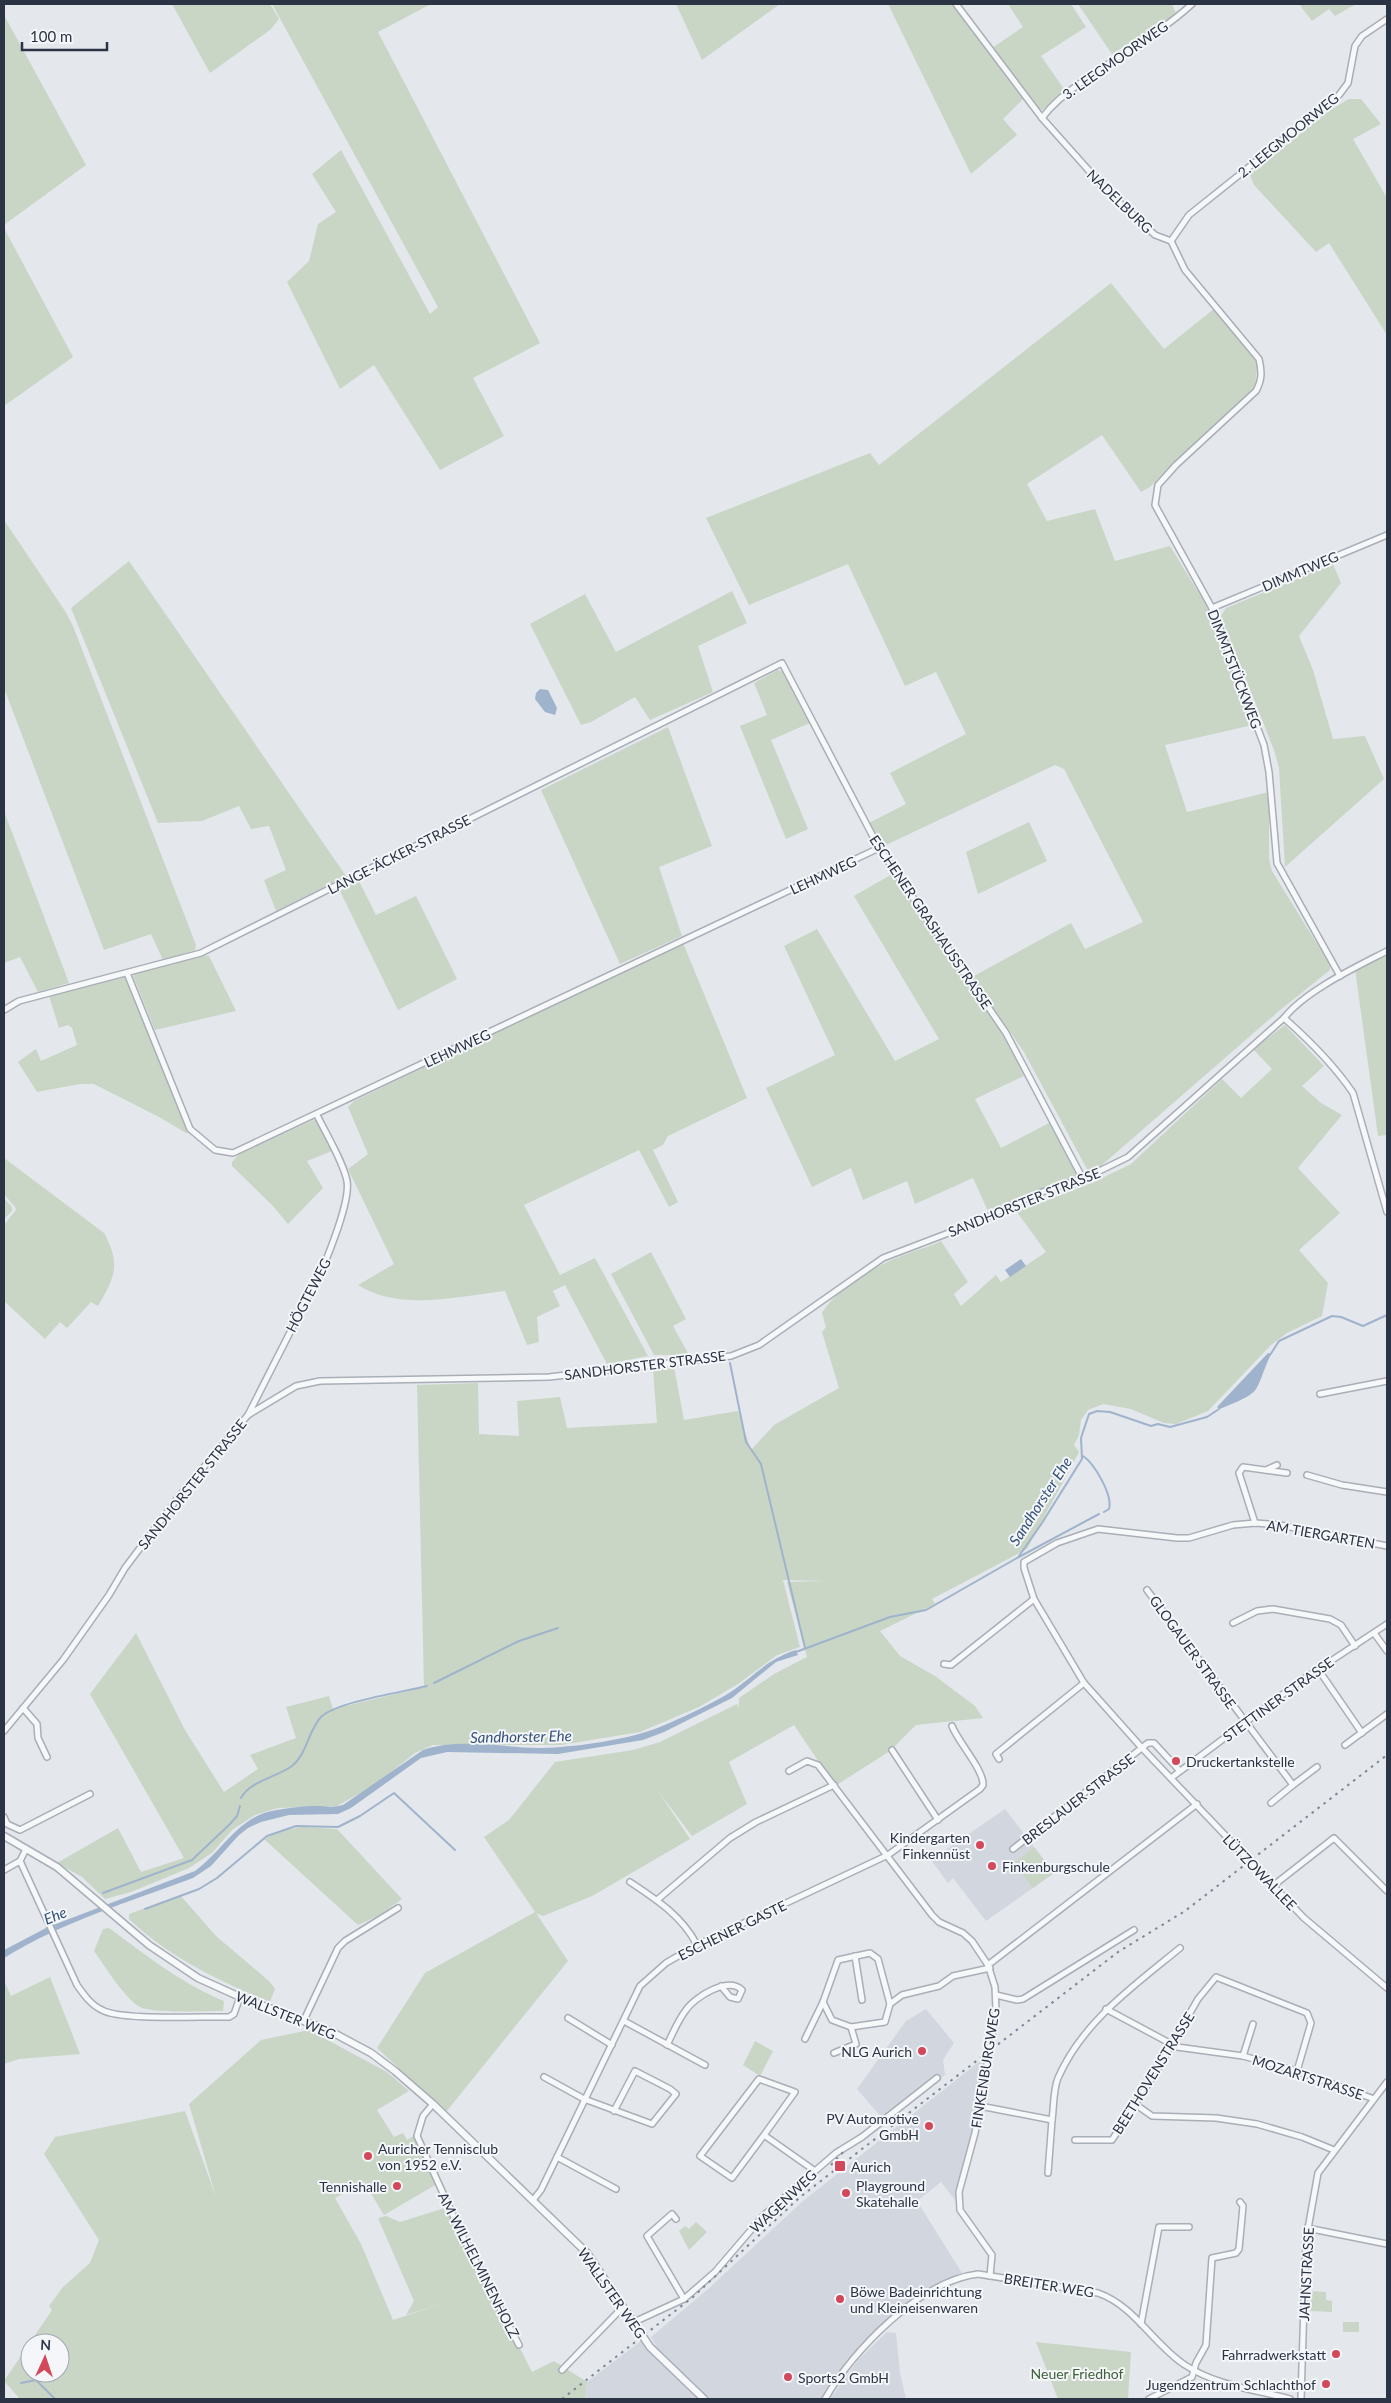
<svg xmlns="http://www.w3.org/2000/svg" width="1391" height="2403" font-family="Lato,sans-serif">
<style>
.built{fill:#d2d6de}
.green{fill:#c9d6c5;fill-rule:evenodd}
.water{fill:#9fb4cc}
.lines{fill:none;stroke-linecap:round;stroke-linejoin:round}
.stream{stroke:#9fb4cc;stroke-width:2}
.minor-casing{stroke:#a9aeb7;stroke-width:8}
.tertiary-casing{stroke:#a9aeb7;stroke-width:9}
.minor{stroke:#f7f8fa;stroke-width:5}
.tertiary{stroke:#f7f8fa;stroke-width:6}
.rail{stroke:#7d8696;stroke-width:2;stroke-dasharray:2.5 5;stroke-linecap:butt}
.poi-dot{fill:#d1495b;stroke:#f4f6f9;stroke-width:2}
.labels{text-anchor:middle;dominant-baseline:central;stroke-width:4;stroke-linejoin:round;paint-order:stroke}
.street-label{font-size:14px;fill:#2b3445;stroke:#f4f6f9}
.poi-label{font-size:14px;fill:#2b3445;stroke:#f4f6f9;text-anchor:start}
.park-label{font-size:14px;fill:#3f6138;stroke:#f4f6f9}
.water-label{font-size:15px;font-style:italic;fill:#34527a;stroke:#f4f6f9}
</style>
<rect width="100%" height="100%" fill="#e4e7ec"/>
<g class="built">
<path d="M1005,1809L1054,1873L986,1921L953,1878L948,1883L931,1860Z"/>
<path d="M926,2009L954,2043L943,2060L945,2075L883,2119L857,2089L906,2021Z"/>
<path d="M985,2057L974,2131L955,2193V2200L941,2182L917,2201L962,2273L925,2289L909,2300L846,2362L821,2399H709L657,2348L651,2337L707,2290L803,2201Z"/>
<path d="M887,2332L896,2333L900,2373L906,2399H830L858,2360Z"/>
<path d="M641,2341L655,2357L699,2399H585L587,2382Z"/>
</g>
<g class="green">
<path d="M172,4H270L279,19L270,30L210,73Z"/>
<path d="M272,4H431L378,32L540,343L473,378L504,436L440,470L374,365L340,389L287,282L309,261L318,224L336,212L312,174L341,150L430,314L438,307Z"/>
<path d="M676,4H780L702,60Z"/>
<path d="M888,4H952L1023,99L1003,119L1017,135L971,174Z"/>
<path d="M1008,4H1071L1086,27L1041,56L1064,89L1043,110L1039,109L992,48L1023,27Z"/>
<path d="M1078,4H1172L1176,14L1112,54Z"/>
<path d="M1299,4H1356L1335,16L1329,9L1312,21Z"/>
<path d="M4,15L86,165L4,225Z"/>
<path d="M1349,99H1361L1381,124L1353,139L1387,198V335L1329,243L1316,252L1254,185L1250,175L1327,112Z"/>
<path d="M4,228L73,357L4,406Z"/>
<path d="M1111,283L1164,349L1215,308L1254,358L1257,366L1255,388L1176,460L1150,487L1141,492L1102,435L1027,484L1047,521L1095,509L1115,561L1170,546L1208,608L1227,653L1253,725L1165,745L1187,812L1269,792V859L1272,871L1330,965V970L1279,1011L1094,1172L1088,1171L1024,1052L972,977L1071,923L1085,949L1143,922L1064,769L1055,765L884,846L869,823L906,804L890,773L966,734L936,672L905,686L848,564L749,605L706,518L870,453L879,465Z"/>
<path d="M4,520L65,611L73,626L196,945L195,950L163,960L151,934L104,950L4,688Z"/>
<path d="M129,561L346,876L276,911L264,880L286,870L269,826L251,829L239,806L202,821L158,823L71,608Z"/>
<path d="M1333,564L1341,583L1299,636L1313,670L1333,739L1365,736L1384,779L1285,867L1279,768L1274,750L1221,616L1226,608Z"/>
<path d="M732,591L747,623L698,646L713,692L650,720L635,697L591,722L581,725L530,624L585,594L616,652Z"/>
<path d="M777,670L785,672L812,722L771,740L808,829L786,839L740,726L767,715L754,683Z"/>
<path d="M668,727L712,846L659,867L682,936L620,964L541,790Z"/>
<path d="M4,811L69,983L38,992L20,957L4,963Z"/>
<path d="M1029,822L1047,861L978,894L966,852Z"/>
<path d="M894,873L1004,1036L1024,1076L975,1099L1001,1148L1049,1123L1078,1175L988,1211L973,1178L915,1204L907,1181L863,1200L851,1168L812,1187L766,1088L835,1055L784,946L817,929L895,1061L939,1039L854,896Z"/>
<path d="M358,879L376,915L416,896L457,979L398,1010L340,891Z"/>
<path d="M683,943L747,1098L668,1136L663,1145L653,1150L678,1202L669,1207L639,1150L524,1205L560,1275L595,1258L648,1356L607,1364L565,1285L553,1291L560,1306L537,1317L539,1342L527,1345L505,1291C458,1296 401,1312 358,1285L394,1264L348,1169L368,1154L348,1107L354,1101Z"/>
<path d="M1387,954V1135L1378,1136L1355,969Z"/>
<path d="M203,955L209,956L236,1011L155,1030L133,976L136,973Z"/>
<path d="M123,976L127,979L190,1132L186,1133L161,1118L94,1084H80L37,1092L18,1062L36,1049L41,1061L77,1045L72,1028L68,1025L59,1028L49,996Z"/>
<path d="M1285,1025L1324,1066L1302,1086L1321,1103L1342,1115L1298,1168L1340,1213L1299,1250L1328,1283L1322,1316L1287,1333L1271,1345L1208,1411L1176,1424L1164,1423L1131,1409L1103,1404L1088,1410L1081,1420L1079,1435L1074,1445L1079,1452L1027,1549L932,1599L935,1604L880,1631L900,1656L935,1676L975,1706L983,1718L916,1725L890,1751L835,1786L794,1725L729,1762L747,1804L692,1836L658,1791L690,1839L592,1896L543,1916L536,1913L568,1961L446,2112L377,2048L425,1973L535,1912L484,1837L509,1820L555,1762L633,1750L660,1742L737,1704L739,1708V1698L774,1674L807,1657L787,1582L826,1581L783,1580L800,1647L777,1655L738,1684L699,1707L640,1732L561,1745H433L415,1753L376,1784L337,1806L278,1808L255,1815L232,1830L212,1853L189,1868L131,1892L105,1899L82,1877L57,1863L118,1828L141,1872L184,1858L90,1694L136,1633L185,1730L224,1792L258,1769L250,1755L296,1738L286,1707L329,1696L333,1709L424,1687L417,1385L478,1383L479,1434L519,1436L517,1401L560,1397L567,1428L657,1423L653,1369L674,1367L684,1420L738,1411L751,1450L774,1425L839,1388L822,1332L826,1327L822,1313C838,1286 882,1262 912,1252C922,1248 932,1246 941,1241L968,1282L954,1294L961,1306L996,1275L1001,1282L1046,1252L1017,1212L1092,1183L1131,1164L1222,1079L1241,1098L1272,1069L1253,1049Z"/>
<path d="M316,1119L320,1122L332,1151L307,1161L323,1188L288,1224L272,1205L232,1166V1162L239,1154Z"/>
<path d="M4,1158L104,1233C121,1264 115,1277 98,1306L91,1302L67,1328L60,1322L45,1339L4,1301V1225L16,1210L15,1207L4,1194Z"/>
<path d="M4,1198L12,1207V1211L5,1218Z"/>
<path d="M651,1252L686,1319L673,1326L689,1355H654L611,1274Z"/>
<path d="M303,1827L337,1829L402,1899L378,1916L358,1925L264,1839L283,1830Z"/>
<path d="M1034,1847L1054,1873L1033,1888L1014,1863Z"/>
<path d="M180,1895L216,1936L270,1982L275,1989L270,2002C219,1981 170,1958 129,1919V1914Z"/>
<path d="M109,1928C146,1955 182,1984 224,2001L223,2011C207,2011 149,2014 138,2006C122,1994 106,1968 94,1951L103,1929Z"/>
<path d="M50,1977L80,2054L19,2059L4,2064V1981L11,1996Z"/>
<path d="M309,2030L387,2072L409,2091L377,2110L394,2137L403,2133L407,2140L415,2135L437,2184L384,2215L364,2182L335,2198L361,2244L393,2320L445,2303L406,2315L414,2301L378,2218L386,2216L400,2222L448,2207L532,2372L554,2361L587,2382L585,2399H20L4,2381L52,2310L49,2306L63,2287L90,2263L99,2240L44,2154L55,2137L185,2111L216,2197L189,2104L261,2040ZM30,2343H60V2373H30Z"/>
<path d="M755,2041L773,2051L760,2076L743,2065Z"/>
<path d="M696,2222L707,2232L689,2250L679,2231L685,2226L689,2229Z"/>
<path d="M1311,2291L1326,2292V2300L1332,2301V2312L1311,2311Z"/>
<rect x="1343" y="2322" width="16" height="10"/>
<path d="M1036,2342L1131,2352L1128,2399H1058Z"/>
</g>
<g class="water">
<path d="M540,689L548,690L557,708L555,715L545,712L535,699L536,693Z"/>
<path d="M1021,1259L1026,1266L1010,1277L1005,1270Z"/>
<path d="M1268,1353L1271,1354C1252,1396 1265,1390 1220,1409L1217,1407Z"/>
<path d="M796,1650L798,1655L776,1662L732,1698L664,1732L643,1740L558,1754L447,1752L421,1758L351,1808L338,1814L289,1815L261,1822L248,1828L238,1836L211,1866L193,1878C129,1902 62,1922 4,1958V1950L48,1927L195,1871C224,1850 239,1815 277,1810C289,1808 303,1806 316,1806C326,1806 333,1808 343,1805L423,1750C458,1738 500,1747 537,1748C566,1748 610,1742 639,1734C660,1729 710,1705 729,1693C754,1677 765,1660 796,1650Z"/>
</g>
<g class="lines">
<g class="stream">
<path d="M1270,1355L1279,1341L1332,1316L1341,1317L1363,1326L1387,1315"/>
<path d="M730,1363L746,1442L761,1464L805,1648"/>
<path d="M1083,1456C1094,1463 1113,1495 1109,1509L1104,1512"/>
<path d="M1019,1556L1042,1523L1082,1459L1081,1438L1089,1414L1097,1411L1110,1412L1151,1426L1158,1424L1170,1427L1207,1417L1219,1409"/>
<path d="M796,1652L890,1617L926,1610L1017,1558L1099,1514"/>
<path d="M434,1683L519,1641L558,1628"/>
<path d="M241,1798C250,1781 277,1777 292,1766C307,1754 308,1731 321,1717C336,1702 403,1692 427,1686"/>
<path d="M103,1893L192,1860L230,1824L237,1816L240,1806"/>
<path d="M145,1909L199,1889L217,1878L267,1836L296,1826L338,1827L360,1816L394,1793L455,1850"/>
<path d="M21,2383L36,2380L55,2399"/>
</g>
<defs>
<g id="minor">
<path d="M956,4L1042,118L1108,192L1155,235L1171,241L1185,270L1259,359C1262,372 1262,380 1256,391L1176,465L1158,485L1155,505L1212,608L1264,745L1269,772L1277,863L1340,976"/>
<path d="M1042,118C1053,103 1066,93 1082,82C1116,57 1162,32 1192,4"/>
<path d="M1171,241L1189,215L1339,95L1348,83L1355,46L1362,36L1387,19"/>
<path d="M1212,608L1387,535"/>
<path d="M127,973L190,1129L215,1150L233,1153L879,848"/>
<path d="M4,1010L19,1001L201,953L782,663L879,848L1006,1033L1083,1179"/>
<path d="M1284,1018C1309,1040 1334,1065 1353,1093L1387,1212"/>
<path d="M1320,1394L1387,1381"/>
<path d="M248,1415L310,1293C322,1273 351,1203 347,1181C343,1161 326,1134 317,1115"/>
<path d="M1266,1470L1277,1465"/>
<path d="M1307,1475L1342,1485L1387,1492"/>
<path d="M1255,1523L1239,1473L1243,1467L1287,1473"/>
<path d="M1387,1546L1280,1525L1255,1523L1233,1525L1189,1538H1177L1098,1529L1057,1543L1024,1562V1568L1034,1599L1084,1683L1142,1748L1304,1918L1387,1988"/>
<path d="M1147,1590L1293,1785L1271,1803"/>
<path d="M1233,1623L1257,1611L1273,1609L1330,1619L1341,1625L1355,1646"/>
<path d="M1374,1633L1387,1651"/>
<path d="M944,1664L951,1665L1034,1599"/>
<path d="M1318,1669L1362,1733"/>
<path d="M23,1708L37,1724L38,1738L47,1757"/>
<path d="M4,1731L63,1660L109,1595L125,1568L180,1495L248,1415L296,1386L320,1381L549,1377L731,1356L759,1345L883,1258L972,1224L1036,1194L1087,1177L1128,1157L1284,1018C1305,991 1356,967 1387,951"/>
<path d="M1345,1745L1387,1714"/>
<path d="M892,1750L938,1820"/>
<path d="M999,1759L996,1754L1084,1683"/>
<path d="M789,1771L807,1761L818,1765L932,1915L939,1922L963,1933L972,1941L988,1965L995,1987L996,2010L992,2036L975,2133L959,2192L960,2210L992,2255L990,2276"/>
<path d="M1171,1778L1302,1680L1387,1624"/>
<path d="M1293,1785L1317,1767"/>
<path d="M4,1817L7,1824L20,1830L90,1794"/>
<path d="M1013,1849L1148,1743H1154L1179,1770"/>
<path d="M20,1861L77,1985C84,1995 91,2005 102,2010C122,2021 202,2016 229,2017L234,2014L240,1997"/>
<path d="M4,1870L20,1861L26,1849"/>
<path d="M630,1882C657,1900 682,1916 697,1945"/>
<path d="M1274,1885L1334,1838L1387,1891"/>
<path d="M657,1900L730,1838L756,1822L834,1785"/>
<path d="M855,1956L862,2000"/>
<path d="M988,1965L1197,1804"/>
<path d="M996,1995L1017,2000L1023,1999L1134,1930"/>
<path d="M823,2002L832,2020L851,2027L885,2022L890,2004"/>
<path d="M1106,2009L1177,2047L1243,2056L1297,2071L1374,2099"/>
<path d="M568,2018L612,2045"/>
<path d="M304,2020L338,1948L345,1941L398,1908"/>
<path d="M624,2021L705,2065"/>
<path d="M805,2039L823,2002L838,1960L870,1953L878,1959L890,2004L902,1995L939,1986L953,1976L990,1968"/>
<path d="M667,2045C673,2033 678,2020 686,2010C695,1997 728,1976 742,1990L738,1999L730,1997L721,1986"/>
<path d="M834,2053L856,2044L851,2027"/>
<path d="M1243,2056L1253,2024"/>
<path d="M544,2077L584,2099L652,2124L676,2094L670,2089L635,2071L614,2111"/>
<path d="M433,2104L423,2116L417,2136L462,2235L519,2345"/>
<path d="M1135,2104L1152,2116L1216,2118L1257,2124L1302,2137L1334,2150"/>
<path d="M980,2106L1052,2120C1054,2107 1053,2090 1058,2078C1083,2021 1134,1986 1180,1948"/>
<path d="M764,2135L732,2178L700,2156L759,2079L795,2092L764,2135L815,2171"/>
<path d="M1075,2140H1112L1159,2067L1198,1999L1216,1977L1307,2013L1311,2023L1297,2071"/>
<path d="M557,2157L616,2189"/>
<path d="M1048,2173L1052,2120"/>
<path d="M533,2200L541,2190L640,1986L666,1963L697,1945L888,1855L980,1789L983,1785C984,1770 958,1742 952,1726"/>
<path d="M676,2219L672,2214L647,2236L684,2299"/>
<path d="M1307,2228L1387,2244"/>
<path d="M632,2323L684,2299L715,2272L763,2216L815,2171L836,2153L862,2137L937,2078"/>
<path d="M1141,2324L1159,2227H1189"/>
<path d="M562,2370L623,2307"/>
<path d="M825,2399C853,2350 920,2281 978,2274L1098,2293C1135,2306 1153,2344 1185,2365C1215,2385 1256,2390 1290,2399"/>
<path d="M1149,2399L1192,2377L1196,2363L1206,2345L1212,2258L1236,2253L1239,2249L1243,2206L1240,2202"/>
<path d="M1301,2399L1306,2240L1318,2173L1387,2082"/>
</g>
<path id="tertiary" d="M4,1836L57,1867L149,1945L198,1978L240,1997L330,2031L371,2053L395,2071L433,2104L587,2253L650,2347L704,2399"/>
</defs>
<use href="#minor" class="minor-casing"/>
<use href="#tertiary" class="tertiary-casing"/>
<use href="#minor" class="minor"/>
<use href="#tertiary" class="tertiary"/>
<g class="rail">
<path d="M831,2165L845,2150"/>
<path d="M562,2399L693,2297L799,2198L840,2166L1118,1952L1185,1911L1387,1755"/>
</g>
</g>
<g class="poi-dot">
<circle cx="1176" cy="1761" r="5"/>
<circle cx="980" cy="1845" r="5"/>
<circle cx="992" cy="1866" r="5"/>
<circle cx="922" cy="2051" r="5"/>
<circle cx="929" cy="2126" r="5"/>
<circle cx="368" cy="2156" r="5"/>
<rect x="834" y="2160" width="12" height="12" rx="2.5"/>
<circle cx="397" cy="2186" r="5"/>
<circle cx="846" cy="2193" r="5"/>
<circle cx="840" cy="2299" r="5"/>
<circle cx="1336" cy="2354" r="5"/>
<circle cx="788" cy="2377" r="5"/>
<circle cx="1326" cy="2384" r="5"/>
</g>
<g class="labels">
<g class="street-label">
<text transform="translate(1115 60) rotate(-35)">3. LEEGMOORWEG</text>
<text transform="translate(1288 135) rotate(-39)">2. LEEGMOORWEG</text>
<text transform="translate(1120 201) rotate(44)">NADELBURG</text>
<text transform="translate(1300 571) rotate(-23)">DIMMTWEG</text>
<text transform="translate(1235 669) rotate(69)">DIMMTSTÜCKWEG</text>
<text transform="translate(399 854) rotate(-27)">LANGE-ÄCKER-STRASSE</text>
<text transform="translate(823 875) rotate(-25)">LEHMWEG</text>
<text transform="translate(931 922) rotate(56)">ESCHENER GRASHAUSSTRASSE</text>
<text transform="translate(457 1048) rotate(-25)">LEHMWEG</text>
<text transform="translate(1024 1202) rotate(-22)">SANDHORSTER STRASSE</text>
<text transform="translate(308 1295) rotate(-63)">HÖGTEWEG</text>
<text transform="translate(645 1365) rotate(-7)">SANDHORSTER STRASSE</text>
<text transform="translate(192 1484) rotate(-51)">SANDHORSTER STRASSE</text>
<text transform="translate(1321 1534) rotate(10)">AM TIERGARTEN</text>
<text transform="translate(1193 1652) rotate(54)">GLOGAUER STRASSE</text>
<text transform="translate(1278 1699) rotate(-36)">STETTINER STRASSE</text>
<text transform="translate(1078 1799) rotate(-38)">BRESLAUER STRASSE</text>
<text transform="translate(1260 1872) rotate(46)">LÜTZOWALLEE</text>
<text transform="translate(732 1930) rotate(-26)">ESCHENER GASTE</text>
<text transform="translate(286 2015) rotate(22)">WALLSTER WEG</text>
<text transform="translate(985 2068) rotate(-81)">FINKENBURGWEG</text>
<text transform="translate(1153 2073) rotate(-58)">BEETHOVENSTRASSE</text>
<text transform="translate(1308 2077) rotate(18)">MOZARTSTRASSE</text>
<text transform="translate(783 2201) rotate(-43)">WAGENWEG</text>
<text transform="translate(479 2265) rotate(63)">AM WILHELMINENHOLZ</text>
<text transform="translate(1306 2274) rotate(-87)">JAHNSTRASSE</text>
<text transform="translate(1049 2285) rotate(9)">BREITER WEG</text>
<text transform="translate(612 2293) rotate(55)">WALLSTER WEG</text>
</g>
<g class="poi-label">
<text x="1186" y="1761">Druckertankstelle</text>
<text x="970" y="1837" text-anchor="end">Kindergarten<tspan x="970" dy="16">Finkennüst</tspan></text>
<text x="1002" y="1866">Finkenburgschule</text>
<text x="912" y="2051" text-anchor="end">NLG Aurich</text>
<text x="919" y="2118" text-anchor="end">PV Automotive<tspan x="919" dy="16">GmbH</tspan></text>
<text x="378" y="2148">Auricher Tennisclub<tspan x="378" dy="16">von 1952 e.V.</tspan></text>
<text x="851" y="2166">Aurich</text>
<text x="856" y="2185">Playground<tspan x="856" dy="16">Skatehalle</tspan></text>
<text x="387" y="2186" text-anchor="end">Tennishalle</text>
<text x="850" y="2291">Böwe Badeinrichtung<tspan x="850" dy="16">und Kleineisenwaren</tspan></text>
<text x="1326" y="2354" text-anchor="end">Fahrradwerkstatt</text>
<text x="798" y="2377">Sports2 GmbH</text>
<text x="1316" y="2384" text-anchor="end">Jugendzentrum Schlachthof</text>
</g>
<g class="park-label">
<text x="1077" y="2373">Neuer Friedhof</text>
</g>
<g class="water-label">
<text transform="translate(1040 1501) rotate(-57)">Sandhorster Ehe</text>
<text transform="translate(521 1736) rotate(-1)">Sandhorster Ehe</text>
<text transform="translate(55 1915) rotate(-22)">Ehe</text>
</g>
</g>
<rect width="1391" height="2403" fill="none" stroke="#2b3445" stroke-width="10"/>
<g transform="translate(45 2358) rotate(3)"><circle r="24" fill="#f4f6f9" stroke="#a4a8b1"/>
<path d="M0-4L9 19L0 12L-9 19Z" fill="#d1495b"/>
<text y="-8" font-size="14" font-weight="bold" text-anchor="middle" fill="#2b3445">N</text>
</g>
<path d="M22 42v8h85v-8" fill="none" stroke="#2b3445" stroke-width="2.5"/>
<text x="30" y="42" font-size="15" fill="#2b3445" stroke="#f4f6f9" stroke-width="4" paint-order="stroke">100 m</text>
</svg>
